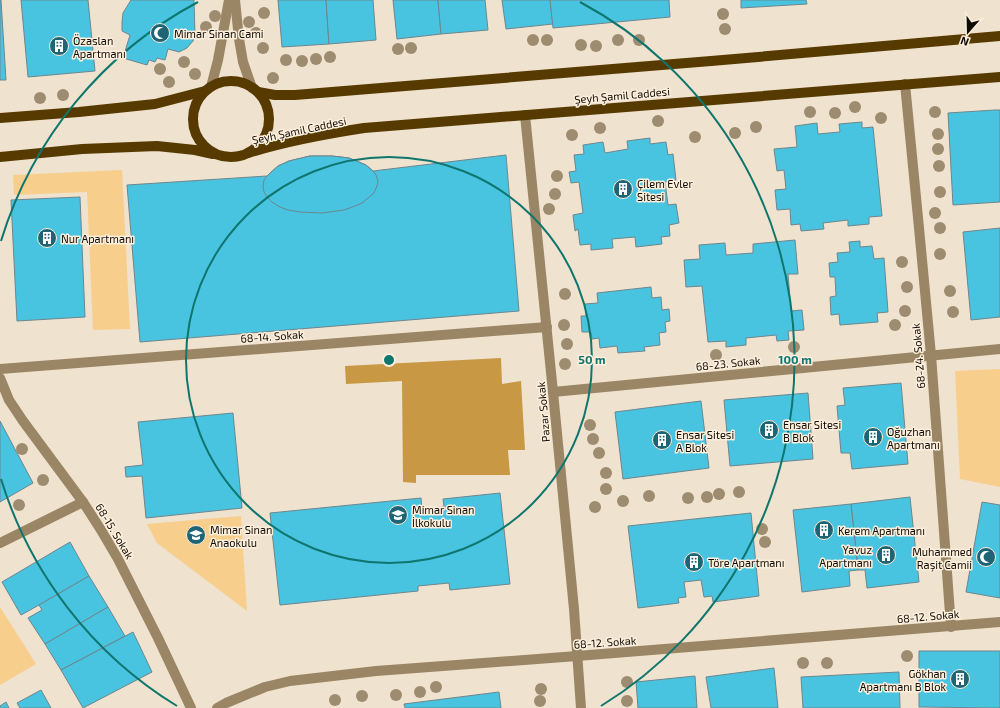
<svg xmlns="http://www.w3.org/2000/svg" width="1000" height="708" font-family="'Exo 2',sans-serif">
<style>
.green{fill:#f8ce8c}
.forest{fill:#c89845}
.building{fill:#48c4e1;stroke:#6d868d}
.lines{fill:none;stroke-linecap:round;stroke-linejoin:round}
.minor{stroke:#9a8565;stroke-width:10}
.major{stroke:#563a00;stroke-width:10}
.tree{fill:#9e8c70}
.ring{fill:none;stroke:#0f766e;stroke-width:2}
.labels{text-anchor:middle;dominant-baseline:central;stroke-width:3;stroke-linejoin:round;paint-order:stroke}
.poi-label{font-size:11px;fill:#0f0b05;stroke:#fdefdb;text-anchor:start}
.street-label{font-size:11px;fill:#0f0b05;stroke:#fdefdb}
.centre{fill:#0f766e;stroke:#fdefdb;stroke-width:2}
.ring-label{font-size:12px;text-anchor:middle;font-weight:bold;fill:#0f766e;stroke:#fdefdb;stroke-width:3;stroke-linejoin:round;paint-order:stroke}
</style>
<rect width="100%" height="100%" fill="#efe2ce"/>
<g class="green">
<path d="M122,170L130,329L93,330L87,192L14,195L13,175Z"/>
<path d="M1000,369V487L960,479L955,371Z"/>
<path d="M241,516L247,611L157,543L147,524Z"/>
<path d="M0,607L36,664L0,685Z"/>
</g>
<path class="forest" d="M501,358L502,384L521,381L525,450H508L510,475H416V483L403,482L402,381L346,384L345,366Z"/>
<g class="building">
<path d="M0,0H1L6,80H0Z"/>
<path d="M21,0H88L95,71L28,77Z"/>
<path d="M131,0H194L195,36L193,41L187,48L179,52L168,49L165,60L157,58L155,62L149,60L147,65L123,58L130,35L122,31V22L123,13Z"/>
<path d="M278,0H326L329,44L282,47Z"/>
<path d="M326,0H373L376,40L329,44Z"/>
<path d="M393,0H438L441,34L397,39Z"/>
<path d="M438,0H485L488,30L441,34Z"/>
<path d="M502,0H550L553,24L506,29Z"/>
<path d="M550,0H669L670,17L553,28Z"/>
<path d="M741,0H806L807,4L741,8Z"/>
<path d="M995,110H1000V202L953,205L948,113Z"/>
<path d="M862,122V128L873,127L882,216L869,217V224L848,226V220L823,223L824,229L801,231L800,224L791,225L790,209L777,210L775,190L786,189L784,170L777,171L774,149L797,147L795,126L817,123L818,134L840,132L839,124Z"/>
<path d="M650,138V144L666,142L668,155L673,154L676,180L665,182L668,205L676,204L679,223L669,225L670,236L661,237L662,244L636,247L635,237L612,239L613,248L591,250V244L580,245L578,229L575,231L573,215L583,213L579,182L571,183L569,172L576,171L574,155L584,154L583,145L603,142L605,153L628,149L627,141Z"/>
<path d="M506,155L519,311L140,342L127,185L267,176L278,166L289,161L310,156H332L349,158L366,165L373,171Z"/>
<path d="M310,156H332L341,157L349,158L366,165L373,171L376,175L378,181L377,186L374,193L362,203L355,206L344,210L322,213L300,212L288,210L280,207L272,202L268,198L264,192L263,187L264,180L267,176L278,166L289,161Z"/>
<path d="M80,197L85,317L17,321L11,200Z"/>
<path d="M1000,228V317L971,320L963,232Z"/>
<path d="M795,240L798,274H788L791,311L802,310L804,330L788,331L789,340L777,341L776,335L746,338V345L726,347V341L708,342L702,286L686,287L684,260L700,259L699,245L725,243L726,255L753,253V244Z"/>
<path d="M860,241V247L872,246L874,259L884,258L888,312L877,313L878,322L840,325L839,314L831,315L830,297L836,296L835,277H830L829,263L838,262L837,253L850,252L849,242Z"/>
<path d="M651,287L652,298L661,297L662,310L669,309L670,321L665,322L666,332L659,333L660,345L644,347L645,351L618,353L617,346L600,348L599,338L592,339L591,332H582L581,316H586L585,304L598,303L597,293Z"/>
<path d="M901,383L908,464L852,469L850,453H841L837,406L845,405L843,388Z"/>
<path d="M808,393L813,459L730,466L724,400Z"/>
<path d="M701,401L709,468L623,479L615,412Z"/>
<path d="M233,413L242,508L146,518L142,476L126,477L125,467L143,465L138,422Z"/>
<path d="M0,421L33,483L0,502Z"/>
<path d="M500,493L510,584L450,590L449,583L418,586V591L280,605L270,513L421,498L422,509L444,507L443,499Z"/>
<path d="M910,497L919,582L867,588L865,570H858L851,504Z"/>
<path d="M982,502L1000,505V598L966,592Z"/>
<path d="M851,504L858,570L849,571L850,586L802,592L793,510Z"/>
<path d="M751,513L759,596L713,602L712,596L704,597L701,580L684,582L686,597L678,598L679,603L638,608L628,526Z"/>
<path d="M70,542L89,576L39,605L21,615L2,582Z"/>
<path d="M89,576L108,607L45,644L28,618L42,610L39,605Z"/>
<path d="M108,607L125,636L61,670L45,644Z"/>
<path d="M133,632L152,672L83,708L61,670Z"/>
<path d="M919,651H1000V708L919,707Z"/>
<path d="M774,668L778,708H711L706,677Z"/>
<path d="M899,672L900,708H803L801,677Z"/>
<path d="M695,676L697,708H638L636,682Z"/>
<path d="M41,690L51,708H20L17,703Z"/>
<path d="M499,692L501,708H405L404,704Z"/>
<path d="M6,702L9,708H0V706Z"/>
</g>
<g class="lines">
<g class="minor">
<path d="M235,0L239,39L243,62L252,88"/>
<path d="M905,84L919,228L931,355L951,627"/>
<path d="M211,87L218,60L229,0"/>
<path d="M525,115L553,392L574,609L581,708"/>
<path d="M0,369L547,327"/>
<path d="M0,378L9,400L23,421L83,502L101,530L118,559L158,638L191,708"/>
<path d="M553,392L1000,349"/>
<path d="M0,543L83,502"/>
<path d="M217,708L226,703L265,687L290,681L376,671L577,656L1000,622"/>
</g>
<g class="major">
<circle cx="231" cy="119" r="38"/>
<path d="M258,92L275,95H295L711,61L1000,36"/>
<path d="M0,118L79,112L155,104L205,91"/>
<path d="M248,153C286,141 325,134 364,128L1000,77"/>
<path d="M0,157L82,149L157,146L195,150L213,154"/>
</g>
</g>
<g class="tree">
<circle cx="264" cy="13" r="6"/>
<circle cx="723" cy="14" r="6"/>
<circle cx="215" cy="16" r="6"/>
<circle cx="249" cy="22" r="6"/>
<circle cx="206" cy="27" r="6"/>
<circle cx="725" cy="29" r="6"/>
<circle cx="256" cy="33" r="6"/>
<circle cx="533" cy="40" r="6"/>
<circle cx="547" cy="40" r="6"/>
<circle cx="618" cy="40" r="6"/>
<circle cx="639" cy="40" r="6"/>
<circle cx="581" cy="45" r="6"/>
<circle cx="596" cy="46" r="6"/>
<circle cx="263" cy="48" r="6"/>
<circle cx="411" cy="48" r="6"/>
<circle cx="398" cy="49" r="6"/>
<circle cx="330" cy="57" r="6"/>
<circle cx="316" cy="59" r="6"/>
<circle cx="286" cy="60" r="6"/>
<circle cx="302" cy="61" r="6"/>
<circle cx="184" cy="62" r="6"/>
<circle cx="160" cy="69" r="6"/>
<circle cx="195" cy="74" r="6"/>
<circle cx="273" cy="78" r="6"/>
<circle cx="169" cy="82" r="6"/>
<circle cx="63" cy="95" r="6"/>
<circle cx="40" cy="98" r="6"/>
<circle cx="855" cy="107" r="6"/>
<circle cx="810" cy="112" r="6"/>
<circle cx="935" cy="112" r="6"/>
<circle cx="835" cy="113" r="6"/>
<circle cx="881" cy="118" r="6"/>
<circle cx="658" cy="121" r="6"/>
<circle cx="756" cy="127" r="6"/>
<circle cx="600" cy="128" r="6"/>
<circle cx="735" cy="133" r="6"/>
<circle cx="938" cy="134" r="6"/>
<circle cx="572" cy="135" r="6"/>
<circle cx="695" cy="137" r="6"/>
<circle cx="938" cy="149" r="6"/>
<circle cx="939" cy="166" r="6"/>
<circle cx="557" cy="176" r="6"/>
<circle cx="940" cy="192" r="6"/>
<circle cx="555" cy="194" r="6"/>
<circle cx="549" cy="209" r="6"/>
<circle cx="935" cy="213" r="6"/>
<circle cx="940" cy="228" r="6"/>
<circle cx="940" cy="254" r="6"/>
<circle cx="902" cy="262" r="6"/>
<circle cx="907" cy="287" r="6"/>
<circle cx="950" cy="291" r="6"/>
<circle cx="565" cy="294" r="6"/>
<circle cx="905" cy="311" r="6"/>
<circle cx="953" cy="312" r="6"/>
<circle cx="564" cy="325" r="6"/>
<circle cx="895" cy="325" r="6"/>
<circle cx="567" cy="344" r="6"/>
<circle cx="794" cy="347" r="6"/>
<circle cx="716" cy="355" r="6"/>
<circle cx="565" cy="364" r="6"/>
<circle cx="590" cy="425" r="6"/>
<circle cx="593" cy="439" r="6"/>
<circle cx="22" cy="449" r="6"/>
<circle cx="599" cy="453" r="6"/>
<circle cx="606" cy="473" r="6"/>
<circle cx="43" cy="480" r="6"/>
<circle cx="606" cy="489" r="6"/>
<circle cx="739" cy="492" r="6"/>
<circle cx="719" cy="494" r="6"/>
<circle cx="649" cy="496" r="6"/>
<circle cx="707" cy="497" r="6"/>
<circle cx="688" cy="498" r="6"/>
<circle cx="623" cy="501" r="6"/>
<circle cx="19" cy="505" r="6"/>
<circle cx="595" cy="507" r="6"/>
<circle cx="762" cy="529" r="6"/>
<circle cx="765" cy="542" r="6"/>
<circle cx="907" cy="656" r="6"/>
<circle cx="803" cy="663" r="6"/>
<circle cx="827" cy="663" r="6"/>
<circle cx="627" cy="682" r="6"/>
<circle cx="436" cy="687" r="6"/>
<circle cx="541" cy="689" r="6"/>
<circle cx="420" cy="692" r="6"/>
<circle cx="396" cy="695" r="6"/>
<circle cx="362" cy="696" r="6"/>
<circle cx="335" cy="700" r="6"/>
<circle cx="540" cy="701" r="6"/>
<circle cx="627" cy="701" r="6"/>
</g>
<g class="ring">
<circle cx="389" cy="360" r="203"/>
<path d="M177 706A406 406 0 0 1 1 479M1 241A406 406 0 0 1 198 2M580 2A406 406 0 0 1 601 706"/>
</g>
<defs>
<symbol id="mosque-disc" viewBox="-11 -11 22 22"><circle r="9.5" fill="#1e6474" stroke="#fdefdb"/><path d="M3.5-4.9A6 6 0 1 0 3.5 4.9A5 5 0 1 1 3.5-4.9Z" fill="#fff"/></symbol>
<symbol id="building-disc" viewBox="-11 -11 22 22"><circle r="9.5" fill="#1e6474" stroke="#fdefdb"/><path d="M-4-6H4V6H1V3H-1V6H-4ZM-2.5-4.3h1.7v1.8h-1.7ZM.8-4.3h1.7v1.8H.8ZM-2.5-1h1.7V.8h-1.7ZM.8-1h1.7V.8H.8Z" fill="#fff"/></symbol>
<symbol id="school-disc" viewBox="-11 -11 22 22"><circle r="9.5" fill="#1e6474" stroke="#fdefdb"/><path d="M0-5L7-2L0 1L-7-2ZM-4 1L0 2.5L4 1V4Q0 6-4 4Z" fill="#fff"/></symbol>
</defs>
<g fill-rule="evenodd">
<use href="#mosque-disc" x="149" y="22" width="22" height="22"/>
<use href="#building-disc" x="48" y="35" width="22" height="22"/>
<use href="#building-disc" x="612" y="178" width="22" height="22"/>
<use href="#building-disc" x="36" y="227" width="22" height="22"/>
<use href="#building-disc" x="758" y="419" width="22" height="22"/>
<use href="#building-disc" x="862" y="426" width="22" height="22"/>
<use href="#building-disc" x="651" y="429" width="22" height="22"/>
<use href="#school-disc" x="387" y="504" width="22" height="22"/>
<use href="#building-disc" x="813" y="519" width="22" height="22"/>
<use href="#school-disc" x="185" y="524" width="22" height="22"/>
<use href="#building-disc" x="875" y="544" width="22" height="22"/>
<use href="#mosque-disc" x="975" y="546" width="22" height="22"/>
<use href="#building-disc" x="683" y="551" width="22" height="22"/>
<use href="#building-disc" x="949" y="668" width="22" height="22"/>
</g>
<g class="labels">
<g class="poi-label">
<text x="174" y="33">Mimar Sinan Cami</text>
<text x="73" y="40">Özaslan<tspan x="73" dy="13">Apartmanı</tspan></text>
<text x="637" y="183">Çilem Evler<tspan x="637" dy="13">Sitesi</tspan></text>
<text x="61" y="238">Nur Apartmanı</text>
<text x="783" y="424">Ensar Sitesi<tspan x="783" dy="13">B Blok</tspan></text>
<text x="887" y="431">Oğuzhan<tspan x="887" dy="13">Apartmanı</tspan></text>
<text x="676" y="434">Ensar Sitesi<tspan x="676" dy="13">A Blok</tspan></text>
<text x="412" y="509">Mimar Sinan<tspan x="412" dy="13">İlkokulu</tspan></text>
<text x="210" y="529">Mimar Sinan<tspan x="210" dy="13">Anaokulu</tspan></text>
<text x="838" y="530">Kerem Apartmanı</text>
<text x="872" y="549" text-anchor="end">Yavuz<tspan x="872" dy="13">Apartmanı</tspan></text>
<text x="972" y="551" text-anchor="end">Muhammed<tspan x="972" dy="13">Raşit Camii</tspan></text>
<text x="708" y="562">Töre Apartmanı</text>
<text x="946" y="673" text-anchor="end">Gökhan<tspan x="946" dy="13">Apartmanı B Blok</tspan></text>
</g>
<g class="street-label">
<text transform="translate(622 95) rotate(-5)">Şeyh Şamil Caddesi</text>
<text transform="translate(299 130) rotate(-12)">Şeyh Şamil Caddesi</text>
<text transform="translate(272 336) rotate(-4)">68-14. Sokak</text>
<text transform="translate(918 356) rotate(-95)">68-24. Sokak</text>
<text transform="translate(728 363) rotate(-6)">68-23. Sokak</text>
<text transform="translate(543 412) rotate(-95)">Pazar Sokak</text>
<text transform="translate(115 531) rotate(59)">68-15. Sokak</text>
<text transform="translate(928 616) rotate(-5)">68-12. Sokak</text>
<text transform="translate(605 642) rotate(-4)">68-12. Sokak</text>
</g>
</g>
<circle cx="389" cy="360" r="6" class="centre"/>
<g class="ring-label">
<text x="592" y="364">50 m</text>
<text x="795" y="364">100 m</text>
</g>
<g transform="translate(968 32) rotate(200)" stroke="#fdefdb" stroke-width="3" paint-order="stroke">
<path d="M0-3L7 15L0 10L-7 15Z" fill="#0f0b05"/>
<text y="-6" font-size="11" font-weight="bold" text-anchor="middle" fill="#0f0b05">N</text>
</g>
</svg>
